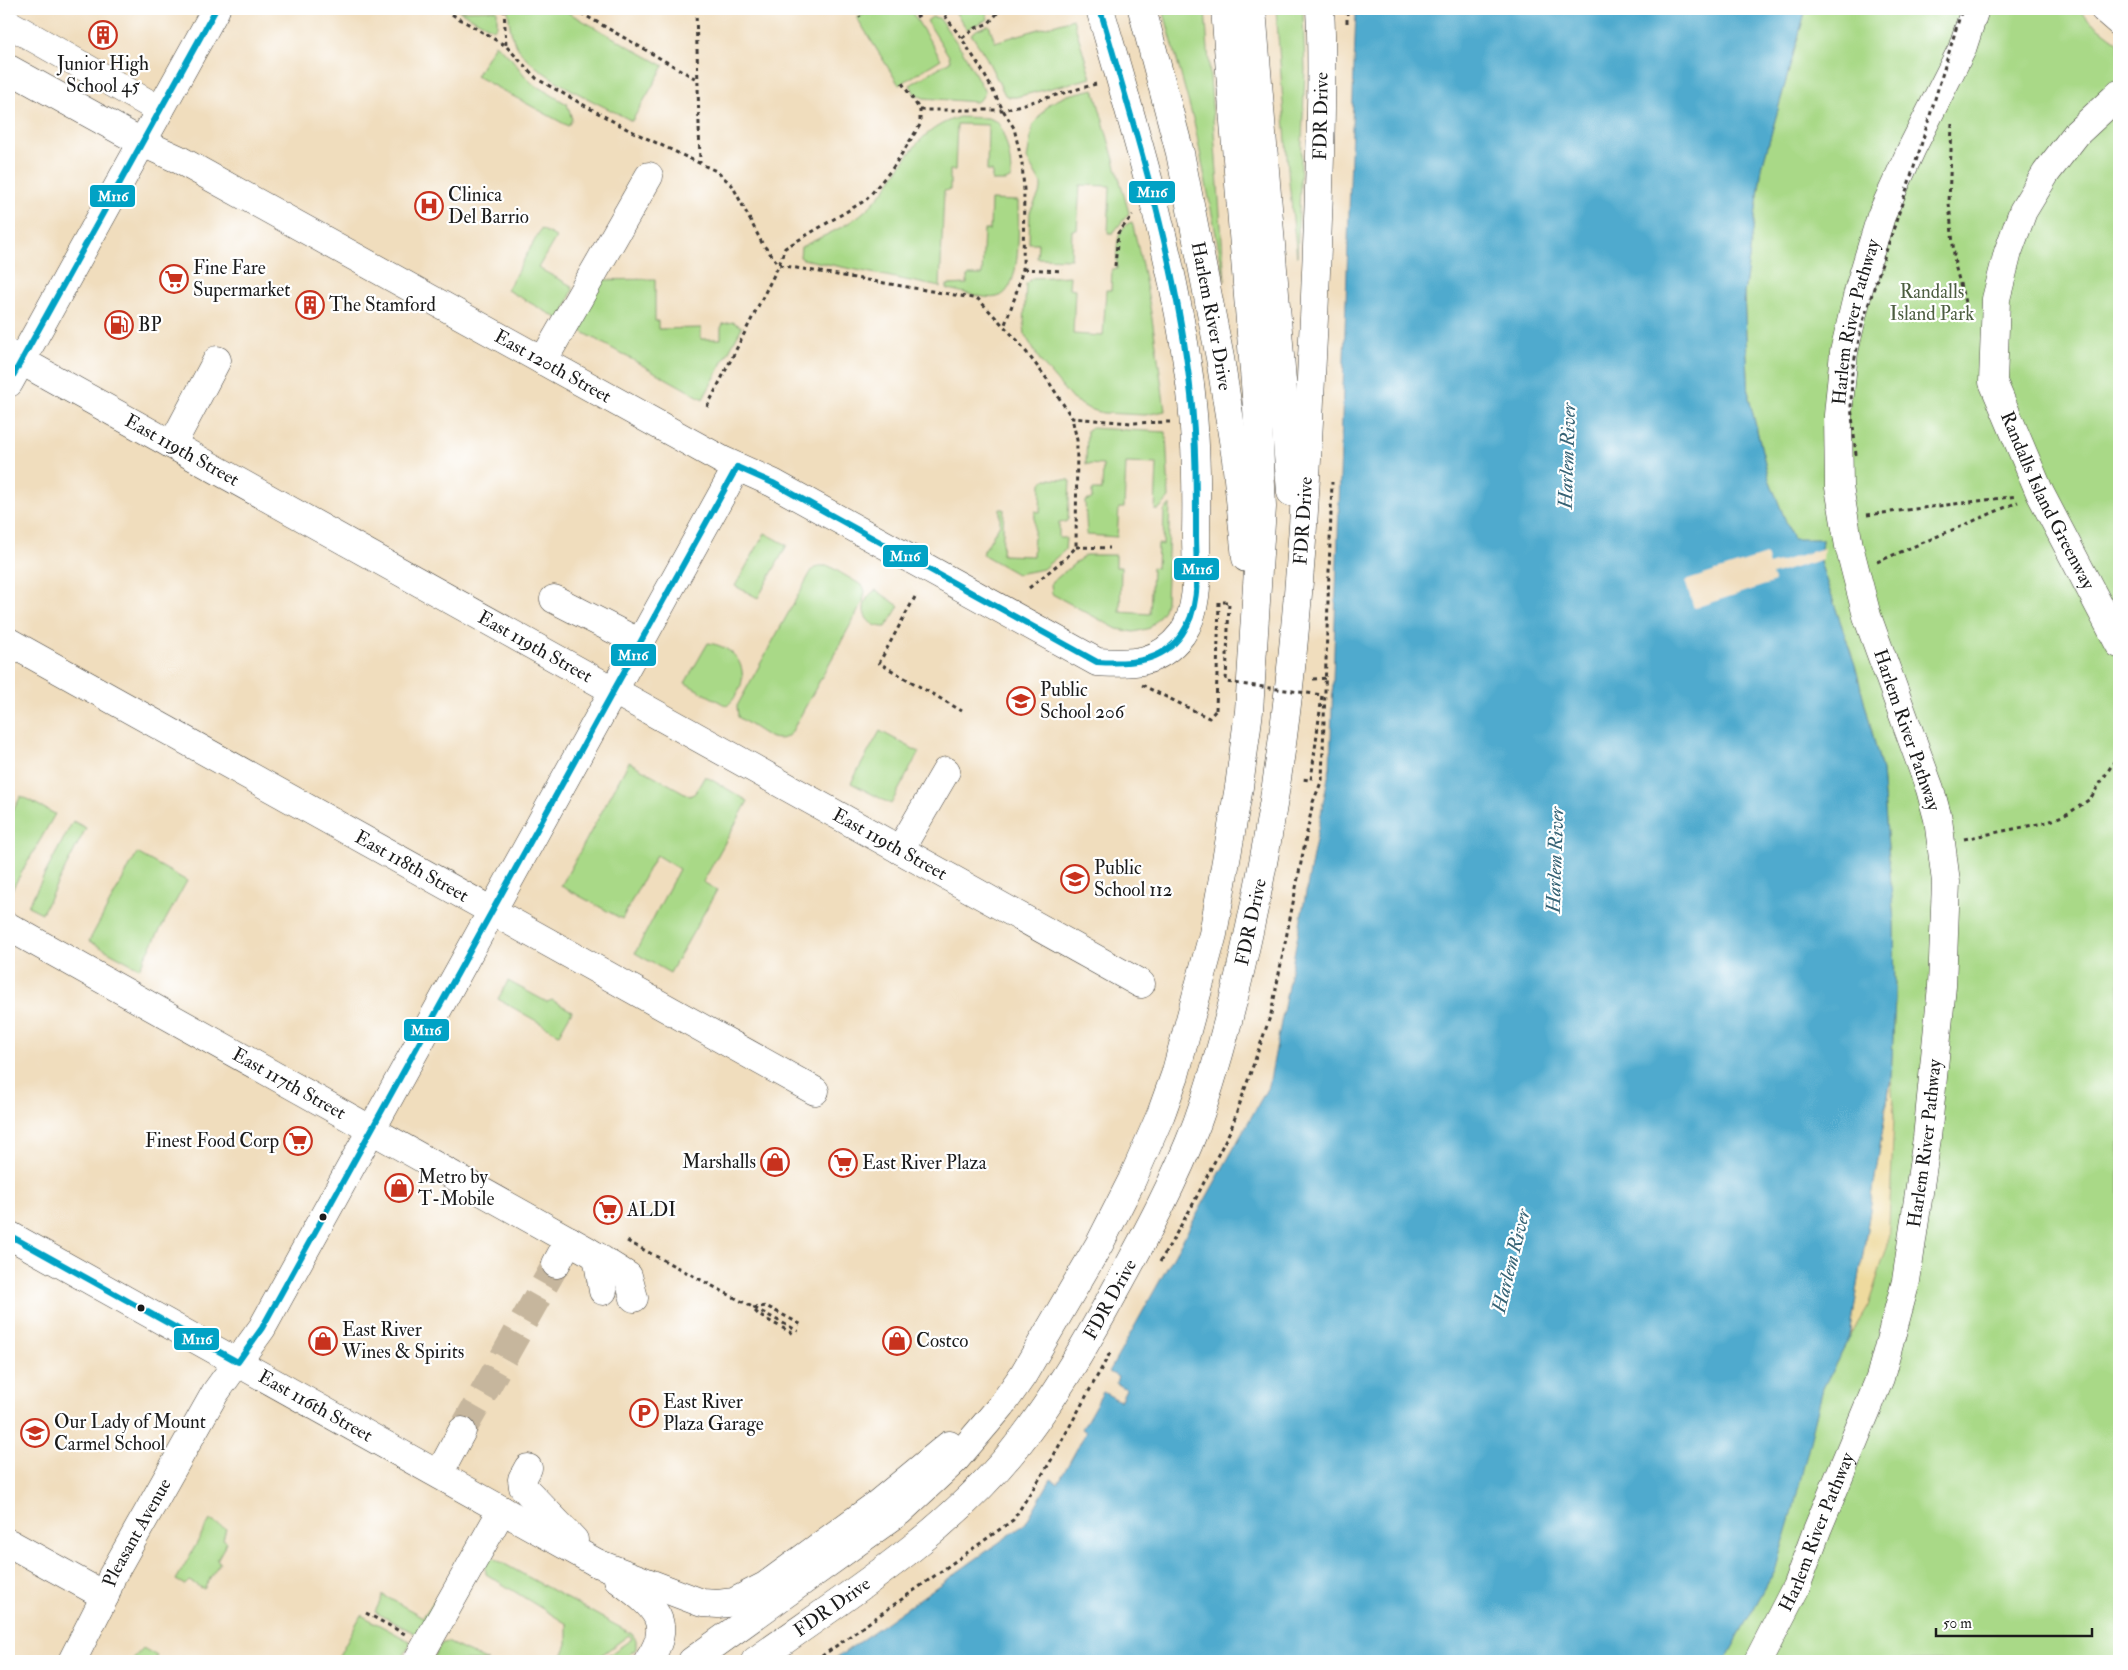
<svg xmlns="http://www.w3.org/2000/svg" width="2128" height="1670" font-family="'IM FELL Double Pica',serif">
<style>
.green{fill:#a9d987;stroke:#627a52}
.sand{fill:#eeda9e;stroke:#857b5d}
.water{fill:#50aace;stroke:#366375}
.pier{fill:#f0ddbd}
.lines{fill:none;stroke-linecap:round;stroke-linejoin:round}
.minor-tunnel{stroke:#c6b69d;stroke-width:28;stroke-dasharray:28 14;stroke-linecap:butt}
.minor-casing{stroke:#3c3934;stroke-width:29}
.major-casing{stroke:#3c3934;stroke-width:29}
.highway-casing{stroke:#3c3934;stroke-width:29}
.path{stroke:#3c3934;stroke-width:3;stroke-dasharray:4 4;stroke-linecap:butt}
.minor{stroke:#fff;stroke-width:28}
.major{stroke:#fff;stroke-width:28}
.highway{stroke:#fff;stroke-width:28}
.path-bridge{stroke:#3c3934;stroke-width:3;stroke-dasharray:4 4;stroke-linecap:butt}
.bus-1-casing{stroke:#fff;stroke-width:10}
.bus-1{stroke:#01a2c5;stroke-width:6}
.bus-dot{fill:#1c1c1c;stroke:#fff;stroke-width:2}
.labels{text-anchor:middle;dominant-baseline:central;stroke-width:4.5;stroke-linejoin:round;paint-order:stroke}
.poi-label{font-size:19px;fill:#1c1c1c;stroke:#fff;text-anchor:start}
.street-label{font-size:19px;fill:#1c1c1c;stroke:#fff}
.park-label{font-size:19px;fill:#4d5e41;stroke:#fff}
.water-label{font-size:20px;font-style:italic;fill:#366375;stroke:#fff}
.line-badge{stroke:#fff;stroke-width:2}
.badge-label{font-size:14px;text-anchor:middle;font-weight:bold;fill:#fff}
</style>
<rect width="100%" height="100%" fill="#fff"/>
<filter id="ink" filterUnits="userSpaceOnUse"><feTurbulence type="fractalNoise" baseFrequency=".02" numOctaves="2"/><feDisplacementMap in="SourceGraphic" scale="10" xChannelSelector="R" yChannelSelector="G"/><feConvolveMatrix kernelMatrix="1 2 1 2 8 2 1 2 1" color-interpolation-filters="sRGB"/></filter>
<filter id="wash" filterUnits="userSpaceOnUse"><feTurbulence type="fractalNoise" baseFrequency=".0096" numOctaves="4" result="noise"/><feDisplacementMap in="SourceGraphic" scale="20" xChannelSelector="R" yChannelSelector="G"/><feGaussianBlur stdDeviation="1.12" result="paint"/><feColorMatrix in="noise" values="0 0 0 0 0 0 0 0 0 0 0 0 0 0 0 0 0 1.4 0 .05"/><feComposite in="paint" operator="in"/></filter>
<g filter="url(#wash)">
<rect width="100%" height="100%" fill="#f0ddbd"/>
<g class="green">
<path d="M508,9H562L664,66L632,121C599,103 531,75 515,43C510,33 509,20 508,9Z"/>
<path d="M873,9H910L941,59L899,85L857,18Z"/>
<path d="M953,9H985L988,19L967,29Z"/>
<path d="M1163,9H1205L1225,281L1195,126Z"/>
<path d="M1276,9H1302L1303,13L1305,70L1297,257L1289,182Z"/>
<path d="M1806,9H2078L2089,20L2119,43V1661H1725L1775,1570L1823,1388L1850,1336L1891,1077L1895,999L1894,923L1882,771L1855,665L1820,562L1822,539L1793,540L1769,479L1749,398L1744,294L1762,167Z"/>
<path d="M497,10V26L493,29L459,11Z"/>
<path d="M932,17L939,18L962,50L985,92L981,99L976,102L924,98L915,94L910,85L950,61L949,56L927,21Z"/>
<path d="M1073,19L1091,78L1016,97H1009L1005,95L986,57L971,34L978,29L989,25L995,42Z"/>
<path d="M495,44L511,58L525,76L533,84L567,104L572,119L568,126L476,76Z"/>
<path d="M1094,89L1129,213L1113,233H1108L1110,186L1080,185L1077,230H1072L1071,259L1037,258L1038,243H1029L1030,212L1041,190V184L1027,159L1033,125L1049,104L1068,95Z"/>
<path d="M959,117L988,118L998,122C1007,141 1011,157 1011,178L1006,181H992V171H987L988,125L957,124L955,170H950V190L944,191L940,287L803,259L800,257L801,247C823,236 849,226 867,209C903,176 907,133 959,117Z"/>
<path d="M991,200L1018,201C1018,221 1023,292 997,297C986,300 960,291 947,289V285L967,284V277L969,275H982L984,230H990Z"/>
<path d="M1132,222C1148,284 1157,347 1165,411L1145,415L1103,413L1089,409L1072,399L1041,362L1025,335L1024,325L1026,284L1032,278L1070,276L1069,288L1075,289L1073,334L1103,336L1106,290H1111L1112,269H1117C1117,255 1114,227 1132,222Z"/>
<path d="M541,229L556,237L538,268L570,285L573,289L561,320L507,290Z"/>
<path d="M655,279V321H658V329L701,328V339H721V328L723,324L733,322L742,327L703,399L570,325L593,280Z"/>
<path d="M1090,428L1166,432L1169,498L1158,510H1155L1157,464L1126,463L1124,508H1119L1117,537L1087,535L1085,501L1092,499V490H1102L1103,465L1086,464L1087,430Z"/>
<path d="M1046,479L1070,480L1068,519L1066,522L1059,523V538H1066L1065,550L1043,569L1017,574L982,554L1000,524V509H1004L1002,555L1033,556L1035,511L1040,512L1041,483Z"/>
<path d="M1170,504L1166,601L1164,610L1150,628L1134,632L1117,629L1052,594L1051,583L1085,555H1116V567H1121L1120,612L1150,614L1152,567L1157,568L1158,544L1163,545L1164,511Z"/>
<path d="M765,533L787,545L758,598L735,586Z"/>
<path d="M818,566H829L863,586L865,591L863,602L791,733C784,740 778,740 769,737L738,717L737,706L812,570Z"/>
<path d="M876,590L899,606L886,627C862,628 856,602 876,590Z"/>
<path d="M708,643C744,648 754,681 727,706L685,683Z"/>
<path d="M880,731L919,752L891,804L851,783Z"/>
<path d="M629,762L690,796L695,793L705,776L748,801L703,882L717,890L670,973L635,953L679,869L656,855L622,919L561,886Z"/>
<path d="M21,796L55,814L10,893L9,818Z"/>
<path d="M73,821L86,828L42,913L28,906Z"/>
<path d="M137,853L187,881L139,968L89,941Z"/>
<path d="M508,981L547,1002L552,1000L572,1011L559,1034L498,999Z"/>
<path d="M210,1520L226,1529L223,1539L227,1542L217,1560L220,1562L204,1589L189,1581L185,1585L176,1580Z"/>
<path d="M488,1555L632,1634L636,1640V1649L621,1661H600L632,1639L629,1635L593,1661H560L567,1644V1624L486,1574L485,1563Z"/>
<path d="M383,1595L423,1617L436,1598L442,1601L416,1634L375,1612Z"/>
<path d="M361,1615L411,1642L401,1661H336Z"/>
<path d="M447,1642L488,1661H432L441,1644Z"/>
<path d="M143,1648L157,1656L155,1660L158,1661H131Z"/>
</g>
<path class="sand" d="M1891,1077L1894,1118L1888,1244L1868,1306L1850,1336Z"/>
<path class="water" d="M1356,9H1806L1762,167L1744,294L1749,398L1769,479L1793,539H1822L1820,562L1855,665L1882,771L1894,923L1895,999L1891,1077L1850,1336L1823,1388L1793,1510L1775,1570L1725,1661H832L1025,1524L1051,1479L1058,1483L1086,1432L1082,1429L1103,1392L1120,1401L1126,1389L1116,1383L1118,1377L1109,1372L1269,1085L1330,767Z"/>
<path class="pier" d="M1824,548L1823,559L1772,575L1775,582L1694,608L1685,581L1766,555L1769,565Z"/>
</g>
<g filter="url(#ink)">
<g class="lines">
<path class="minor-tunnel" d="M462,1431L556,1264"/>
<defs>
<g id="minor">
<path d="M2104,9L2119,22"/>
<path d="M9,24L160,110"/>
<path id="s1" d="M9,69L143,143L178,159L722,460L773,483L1097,662C1133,664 1158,665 1182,634C1201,607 1196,566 1196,534C1197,482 1196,428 1189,376C1172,251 1135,130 1100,9"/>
<path id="s2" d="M2119,94L2077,133L2046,173L2023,211L2008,252L1996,299L1993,382L2040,493L2119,644"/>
<path id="s3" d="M9,354L1141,984"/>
<path d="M543,361L649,176"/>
<path d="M172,445L217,360"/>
<path d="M554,599L640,643"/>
<path id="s4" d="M9,642L815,1091"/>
<path d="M900,850L946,771"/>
<path id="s5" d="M9,927L588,1251L628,1276L634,1298"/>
<path id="s6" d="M9,1235L597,1563"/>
<path d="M597,1256L603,1291"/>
<path d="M556,1264L569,1240"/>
<path d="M528,1468L522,1479L523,1487L574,1540"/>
<path d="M439,1474L462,1431"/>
<path d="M9,1543L105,1596"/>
<path id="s7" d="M72,1661L105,1596L112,1576L215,1393L262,1328L737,467"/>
<path d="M417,1661L502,1510"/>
<path id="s8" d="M1758,1661L1796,1587L1817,1530L1880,1378L1906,1281L1927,1138L1942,986L1946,882L1938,819L1930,789L1867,616L1849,546L1839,487L1838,415L1844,352L1859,288L1881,216L1912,148L1962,49L1975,9"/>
</g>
<path id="major" d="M9,383L216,9"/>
<g id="highway">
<path id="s9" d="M1142,9L1180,153L1220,358L1236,459L1246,558"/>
<path d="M1252,9L1291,492"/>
<path d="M597,1563L702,1603L718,1604L734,1602L765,1586L876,1505L949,1445"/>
<path d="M618,1579C650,1604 677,1620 648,1661"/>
<path d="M692,1661L899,1512L955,1460L1002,1405L1023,1375L1100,1243L1132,1180L1161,1114L1175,1075L1213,934L1239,787L1249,711L1262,507L1258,421L1225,9"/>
<path id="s10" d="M755,1661C845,1597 941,1538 1012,1452C1053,1401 1085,1346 1116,1289C1146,1235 1175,1181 1197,1123C1220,1059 1236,993 1250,927C1290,747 1303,562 1311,378C1315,304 1318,230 1320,156C1321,107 1323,58 1320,9"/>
</g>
</defs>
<use href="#minor" class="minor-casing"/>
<use href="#major" class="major-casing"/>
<use href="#highway" class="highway-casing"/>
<g class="path">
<path d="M437,9L448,12L506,46L537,79L627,129L716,171L732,185L762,243L779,265L978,299L1017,340L1047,379L1072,418L1131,423L1170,422"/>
<path d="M504,9L506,46"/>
<path d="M574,9L698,80"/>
<path d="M696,9L700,163"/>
<path d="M856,9L860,17"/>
<path d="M940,9L960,36L982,70L1003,110L1014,128L1022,163L1024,190L1023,269L1015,297L1004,327"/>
<path d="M916,17L929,9"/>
<path d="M1347,23V9"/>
<path d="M962,38L976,28L989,23L1000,10"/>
<path d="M902,83L920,110H1003L1096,84"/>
<path d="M1952,124L1949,203L1955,265L1970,321"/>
<path d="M1115,266L1118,233L1133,215"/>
<path d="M1023,269L1063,271"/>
<path d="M707,407L779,265L785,248L866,200L892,169L920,125V110"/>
<path d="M1867,515L2017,496"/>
<path d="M1076,547L1110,548"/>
<path d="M1877,562L2018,502"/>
<path d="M1029,588L1067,557L1076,547L1077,440L1072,418"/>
<path d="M915,597L879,663L962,711"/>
<path d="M1313,679L1327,678"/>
<path d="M1142,685L1209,718L1216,710"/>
<path d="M1964,839L2048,822L2069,813L2090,799L2119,754"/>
<path d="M627,1241L798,1331"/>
<path d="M1160,1262L1192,1206L1231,1129L1271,1014L1313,802L1322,780L1332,482"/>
<path d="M753,1308L766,1306L802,1325"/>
<path d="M755,1311L760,1316L796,1335"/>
<path d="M366,1613L405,1634"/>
<path d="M815,1661L1013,1520L1049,1464L1110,1353"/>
</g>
<use href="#minor" class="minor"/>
<use href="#major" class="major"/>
<use href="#highway" class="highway"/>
<g class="path-bridge">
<path d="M1856,455L1851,406L1852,371L1863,321L1919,152L1962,9"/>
<path d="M1216,710L1219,602H1229L1226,682L1322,695L1311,780L1301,779"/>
</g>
<defs>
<g id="bus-1">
<path d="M9,383L216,9"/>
<path d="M737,467L773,483L1097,662C1129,664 1162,663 1182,634C1202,606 1196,567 1196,534C1196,488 1196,441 1191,395C1177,263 1137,136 1100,9"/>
<path d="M9,1235L238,1362L262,1328L737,467"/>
</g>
</defs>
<use href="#bus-1" class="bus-1-casing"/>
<use href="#bus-1" class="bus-1"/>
</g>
</g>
<defs>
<symbol id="building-ring" viewBox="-11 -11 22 22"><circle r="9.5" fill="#fff" stroke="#c8321e" stroke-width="1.5"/><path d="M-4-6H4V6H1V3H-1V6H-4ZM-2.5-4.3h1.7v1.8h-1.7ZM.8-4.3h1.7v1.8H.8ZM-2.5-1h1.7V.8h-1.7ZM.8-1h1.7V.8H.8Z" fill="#c8321e"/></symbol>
<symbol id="hospital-ring" viewBox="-11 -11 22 22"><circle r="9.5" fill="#fff" stroke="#c8321e" stroke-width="1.5"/><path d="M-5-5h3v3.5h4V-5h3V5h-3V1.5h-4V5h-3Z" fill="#c8321e"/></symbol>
<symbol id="supermarket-ring" viewBox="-11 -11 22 22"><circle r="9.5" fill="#fff" stroke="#c8321e" stroke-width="1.5"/><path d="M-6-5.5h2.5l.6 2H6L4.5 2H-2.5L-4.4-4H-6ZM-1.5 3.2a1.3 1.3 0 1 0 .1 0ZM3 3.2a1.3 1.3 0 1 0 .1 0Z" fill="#c8321e"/></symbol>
<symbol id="fuel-ring" viewBox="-11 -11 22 22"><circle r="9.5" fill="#fff" stroke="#c8321e" stroke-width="1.5"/><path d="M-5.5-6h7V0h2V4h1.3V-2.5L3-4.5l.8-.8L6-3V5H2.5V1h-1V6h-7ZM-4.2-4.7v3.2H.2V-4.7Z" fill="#c8321e"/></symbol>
<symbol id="school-ring" viewBox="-11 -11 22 22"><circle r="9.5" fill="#fff" stroke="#c8321e" stroke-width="1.5"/><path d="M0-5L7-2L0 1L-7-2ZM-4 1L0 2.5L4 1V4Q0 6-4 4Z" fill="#c8321e"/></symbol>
<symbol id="shop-ring" viewBox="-11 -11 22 22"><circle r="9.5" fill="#fff" stroke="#c8321e" stroke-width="1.5"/><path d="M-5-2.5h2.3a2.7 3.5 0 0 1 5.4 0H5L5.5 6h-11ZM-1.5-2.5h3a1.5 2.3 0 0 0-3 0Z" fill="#c8321e"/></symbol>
<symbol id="parking-ring" viewBox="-11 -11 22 22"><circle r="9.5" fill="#fff" stroke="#c8321e" stroke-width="1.5"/><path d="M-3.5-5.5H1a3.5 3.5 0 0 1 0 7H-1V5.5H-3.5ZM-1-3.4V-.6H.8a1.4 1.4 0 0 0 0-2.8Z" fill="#c8321e"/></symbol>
</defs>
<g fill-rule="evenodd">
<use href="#building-ring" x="87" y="19" width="32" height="32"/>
<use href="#hospital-ring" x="413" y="190" width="32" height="32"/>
<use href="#supermarket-ring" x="158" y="263" width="32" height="32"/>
<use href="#building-ring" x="294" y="289" width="32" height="32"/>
<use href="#fuel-ring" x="103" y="309" width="32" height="32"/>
<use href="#school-ring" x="1005" y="685" width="32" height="32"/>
<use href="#school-ring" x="1059" y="863" width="32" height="32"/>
<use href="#supermarket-ring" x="282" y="1125" width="32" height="32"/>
<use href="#shop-ring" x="759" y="1146" width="32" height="32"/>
<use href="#supermarket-ring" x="827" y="1147" width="32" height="32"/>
<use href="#shop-ring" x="383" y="1172" width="32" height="32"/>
<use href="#supermarket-ring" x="592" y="1194" width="32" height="32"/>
<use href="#shop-ring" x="307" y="1325" width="32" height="32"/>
<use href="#shop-ring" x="881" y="1325" width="32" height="32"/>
<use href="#parking-ring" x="628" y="1397" width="32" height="32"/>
<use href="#school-ring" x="19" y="1417" width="32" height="32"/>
</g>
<g class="bus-dot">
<circle cx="323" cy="1217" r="4.5"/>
<circle cx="141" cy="1308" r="4.5"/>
</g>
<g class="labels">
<g class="poi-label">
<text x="103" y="64" text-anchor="middle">Junior High<tspan x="103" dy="22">School 45</tspan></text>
<text x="448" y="195">Clinica<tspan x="448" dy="22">Del Barrio</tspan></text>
<text x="193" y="268">Fine Fare<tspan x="193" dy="22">Supermarket</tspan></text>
<text x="329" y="305">The Stamford</text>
<text x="138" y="325">BP</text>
<text x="1040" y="690">Public<tspan x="1040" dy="22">School 206</tspan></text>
<text x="1094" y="868">Public<tspan x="1094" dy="22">School 112</tspan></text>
<text x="279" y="1141" text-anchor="end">Finest Food Corp</text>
<text x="756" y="1162" text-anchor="end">Marshalls</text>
<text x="862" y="1163">East River Plaza</text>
<text x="418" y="1177">Metro by<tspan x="418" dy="22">T-Mobile</tspan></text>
<text x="627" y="1210">ALDI</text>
<text x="342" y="1330">East River<tspan x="342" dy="22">Wines &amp; Spirits</tspan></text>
<text x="916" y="1341">Costco</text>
<text x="663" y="1402">East River<tspan x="663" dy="22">Plaza Garage</tspan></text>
<text x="54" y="1422">Our Lady of Mount<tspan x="54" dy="22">Carmel School</tspan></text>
</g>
<g class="street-label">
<text stroke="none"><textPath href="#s10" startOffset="1729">FDR Drive</textPath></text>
<text stroke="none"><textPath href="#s9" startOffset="315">Harlem River Drive</textPath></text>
<text stroke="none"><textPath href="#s8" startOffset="1388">Harlem River Pathway</textPath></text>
<text stroke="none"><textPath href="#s1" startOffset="620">East 120th Street</textPath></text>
<text stroke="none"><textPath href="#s3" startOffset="198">East 119th Street</textPath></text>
<text stroke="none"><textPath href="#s2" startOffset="458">Randalls Island Greenway</textPath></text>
<text stroke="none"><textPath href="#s10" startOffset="1324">FDR Drive</textPath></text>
<text stroke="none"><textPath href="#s3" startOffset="602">East 119th Street</textPath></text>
<text transform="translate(1907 730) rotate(71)">Harlem River Pathway</text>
<text stroke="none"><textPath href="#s3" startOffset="1008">East 119th Street</textPath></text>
<text stroke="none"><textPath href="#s4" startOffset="461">East 118th Street</textPath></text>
<text stroke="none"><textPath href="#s10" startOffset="919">FDR Drive</textPath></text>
<text stroke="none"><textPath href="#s5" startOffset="321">East 117th Street</textPath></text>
<text stroke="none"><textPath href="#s8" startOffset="548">Harlem River Pathway</textPath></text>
<text stroke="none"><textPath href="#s10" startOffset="514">FDR Drive</textPath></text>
<text stroke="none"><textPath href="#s6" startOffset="351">East 116th Street</textPath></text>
<text stroke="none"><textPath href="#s8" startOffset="142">Harlem River Pathway</textPath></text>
<text stroke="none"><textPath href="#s7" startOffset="144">Pleasant Avenue</textPath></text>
<text stroke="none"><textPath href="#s10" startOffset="94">FDR Drive</textPath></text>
</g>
<g class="park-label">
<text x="1932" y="292">Randalls<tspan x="1932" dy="22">Island Park</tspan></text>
</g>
<g class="water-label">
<text transform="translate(1567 456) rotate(-88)">Harlem River</text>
<text transform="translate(1555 860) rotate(-88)">Harlem River</text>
<text transform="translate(1511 1261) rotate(-76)">Harlem River</text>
</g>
</g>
<g class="line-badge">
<rect x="1128" y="180" width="48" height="24" rx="5" fill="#01a2c5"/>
<rect x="89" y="184" width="47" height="24" rx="5" fill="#01a2c5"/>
<rect x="882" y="544" width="47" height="24" rx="5" fill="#01a2c5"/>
<rect x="1173" y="557" width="47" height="24" rx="5" fill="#01a2c5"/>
<rect x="610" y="643" width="47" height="24" rx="5" fill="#01a2c5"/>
<rect x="403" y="1018" width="47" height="24" rx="5" fill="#01a2c5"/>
<rect x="173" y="1327" width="47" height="24" rx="5" fill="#01a2c5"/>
</g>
<g class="badge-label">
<text x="1152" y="197">M116</text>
<text x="113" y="201">M116</text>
<text x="905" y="561">M116</text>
<text x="1197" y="574">M116</text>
<text x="633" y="660">M116</text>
<text x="426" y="1035">M116</text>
<text x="197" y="1344">M116</text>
</g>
<rect width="2128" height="1670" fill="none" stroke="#fff" stroke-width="30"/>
<path d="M1936 1628v8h156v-8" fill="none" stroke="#1c1c1c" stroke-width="2.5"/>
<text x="1943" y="1628" font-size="15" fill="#1c1c1c" stroke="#ffffff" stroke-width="4" paint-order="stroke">50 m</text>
</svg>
